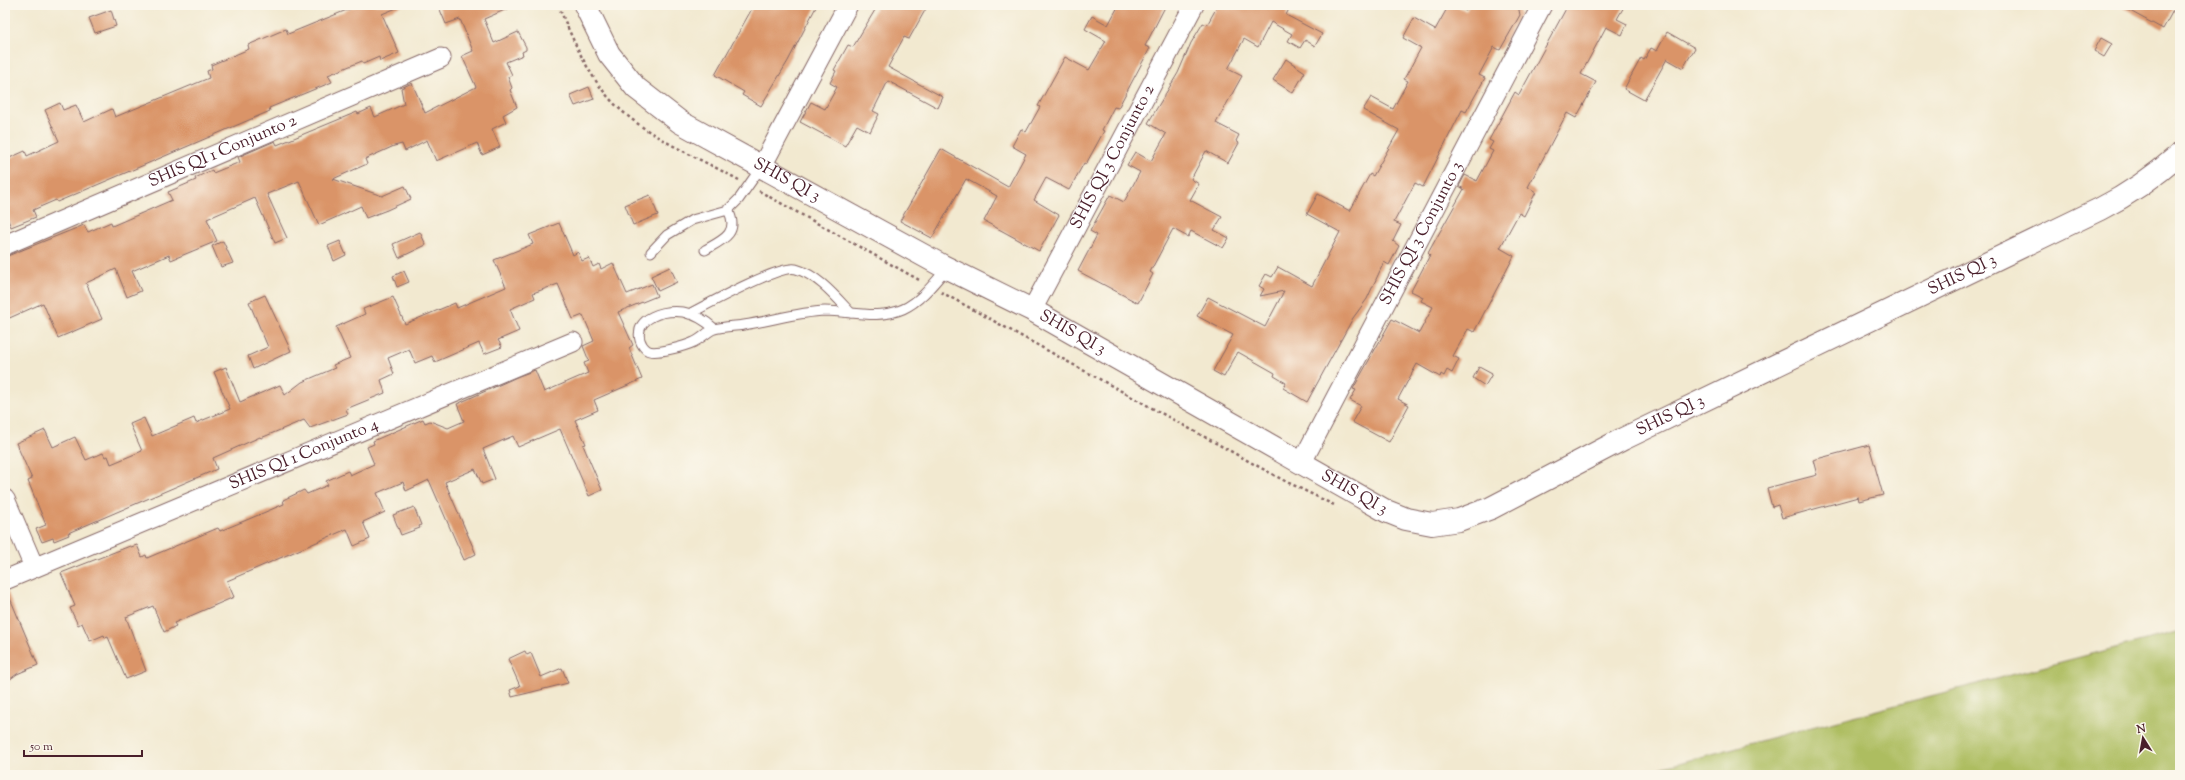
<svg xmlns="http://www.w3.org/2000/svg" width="2185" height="780" font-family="'Sorts Mill Goudy',serif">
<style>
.green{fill:#adbd60;stroke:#7c6e46}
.building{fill:#da9467}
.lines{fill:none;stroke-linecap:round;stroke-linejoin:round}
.service-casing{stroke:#856665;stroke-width:11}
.minor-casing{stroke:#856665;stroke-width:21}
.tertiary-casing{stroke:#856665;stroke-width:24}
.path{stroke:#856665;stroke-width:2.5;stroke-dasharray:3 3;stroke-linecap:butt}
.service{stroke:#fff;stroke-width:9}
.minor{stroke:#fff;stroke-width:19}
.tertiary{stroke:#fff;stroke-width:22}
.labels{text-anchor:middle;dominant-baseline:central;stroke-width:3;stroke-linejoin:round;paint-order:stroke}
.street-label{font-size:17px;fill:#4a1f2b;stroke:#fbf7ec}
</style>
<rect width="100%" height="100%" fill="#fbf7ec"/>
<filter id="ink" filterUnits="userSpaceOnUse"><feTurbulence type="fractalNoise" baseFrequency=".025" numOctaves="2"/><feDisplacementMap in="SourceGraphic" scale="8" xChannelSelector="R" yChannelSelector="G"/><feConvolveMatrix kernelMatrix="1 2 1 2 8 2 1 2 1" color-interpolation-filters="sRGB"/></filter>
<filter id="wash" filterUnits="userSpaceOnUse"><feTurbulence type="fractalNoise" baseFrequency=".012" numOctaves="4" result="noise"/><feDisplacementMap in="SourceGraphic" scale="16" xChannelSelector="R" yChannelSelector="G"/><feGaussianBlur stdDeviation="0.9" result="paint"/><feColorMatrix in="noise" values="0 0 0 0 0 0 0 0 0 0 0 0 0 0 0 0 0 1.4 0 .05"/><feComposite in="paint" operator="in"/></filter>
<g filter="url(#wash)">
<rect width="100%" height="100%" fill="#f2e9d0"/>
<path class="green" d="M2180,631V775H1635L1785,734Z"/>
<g id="blocks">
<g class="building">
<path d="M359,5H404L382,14L399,53L380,61L379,57L363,64L362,61L328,75L332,82L269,108L270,111L144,165L57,202L56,200L33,210L36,217L11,227L5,213V160L25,151L27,156L59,141L45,110L60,103L63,110L76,105L84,122L112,109L115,117L209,78L207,71L212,69L211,65L249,49L248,45L286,29L288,34Z"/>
<path d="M438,5H516L484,19L494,43L518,32L526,47V50L522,52L523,55L506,62L512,75L508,77L512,88L510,90L517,107L503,115L506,122L492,129L500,147L482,155L477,143L436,161L427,140L405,151L402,144L394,146L365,159L367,164L333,179L382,196L405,186L411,199L387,210L366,218L361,206L319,225L299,181L267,194L287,238L275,243L255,198L207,219L217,241L171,260L169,255L132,271L141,291L127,297L116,269L86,283L102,319L58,338L43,303L5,320V257L84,225L88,232L111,222L112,226L172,200L168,192L196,180L195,178L212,170L213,173L240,162L238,157L275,141L277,145L357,112L358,114L371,108L375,117L404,104L401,88L412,83L425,113L476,87L462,56L473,51L460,19L446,24Z"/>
<path d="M754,5H817L788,61L761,106L742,95L744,92L715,75Z"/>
<path d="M878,5H928L909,39L904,37L888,67L943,97L938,108L888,81L873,111L879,114L870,132L857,125L845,146L800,122L811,102L825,109L837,87L830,83L836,71L834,70L848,45L853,47Z"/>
<path d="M1119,5H1166L1145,46L1150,48L1118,108L1114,107L1102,130L1104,131L1086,164L1084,163L1069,190L1046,178L1034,200L1059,215L1039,251L984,221L997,196L966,179L932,238L900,221L941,149L1008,187L1026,154L1012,146L1021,129L1026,132L1040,107L1038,106L1065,57L1089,70L1106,41L1085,29L1092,16L1108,25Z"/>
<path d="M1218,5H1291L1286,15L1322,34L1315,46L1305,40L1300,48L1288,41L1292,34L1271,22L1258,47L1244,39L1228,69L1242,76L1216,123L1239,135L1236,141L1239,143L1228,163L1206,151L1191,179L1199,184L1190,200L1222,217L1214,230L1229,238L1223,248L1191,231L1188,237L1173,229L1150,272L1153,274L1138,303L1078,271L1097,235L1090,231L1110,195L1124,202L1140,172L1127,165L1135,152L1151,161L1166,134L1148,123L1178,73L1191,43L1203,23L1207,25Z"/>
<path d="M1449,5H1455L1466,11L1469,5H1518L1520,15L1500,50L1494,47L1479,75L1485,78L1466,112L1462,110L1423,187L1415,183L1394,222L1401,225L1393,241L1399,246L1389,265L1384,262L1367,299L1353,318L1307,402L1283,388L1286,383L1274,376L1275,373L1238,352L1224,377L1213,371L1233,335L1197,316L1208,297L1265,327L1284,291L1260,296L1264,289L1259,286L1266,274L1272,277L1278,267L1312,286L1340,232L1307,214L1318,194L1350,211L1370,174L1373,176L1399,130L1363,110L1371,97L1393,109L1408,81L1404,79L1421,48L1403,38L1414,18L1435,30Z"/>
<path d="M1568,5H1625L1617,19L1627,24L1622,35L1606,27L1581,74L1596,82L1576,118L1567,113L1528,187L1536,192L1524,216L1519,213L1500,248L1514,256L1474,332L1468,329L1453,356L1459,359L1452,373L1447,370L1444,376L1441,374L1440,377L1417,364L1398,399L1409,405L1389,442L1352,422L1361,406L1350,400L1356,390L1353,389L1392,319L1419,333L1433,307L1421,301L1423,297L1411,291L1430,255L1428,253L1464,189L1459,186L1465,175L1477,181L1493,151L1489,149L1493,142L1489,140L1515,92L1519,95Z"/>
<path d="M2119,5H2176L2163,29Z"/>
<path d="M111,10L116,26L95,33L89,18Z"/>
<path d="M1667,32L1695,48L1683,68L1667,59L1644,100L1624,89L1641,58L1644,60L1651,48L1657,51Z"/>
<path d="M2101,38L2112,44L2104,57L2094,51Z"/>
<path d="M1286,59L1305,72L1293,93L1273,80Z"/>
<path d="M589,87L594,99L575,106L570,95Z"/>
<path d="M650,195L658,215L633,225L625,205Z"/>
<path d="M559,223L573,255L578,252L582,261L589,258L593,267L599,264L601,269L613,263L627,294L652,284L657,296L618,312L633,345L629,348L642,379L594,400L598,410L575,420L586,444L583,445L602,490L589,496L560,429L518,447L513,436L483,449L495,479L482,484L475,469L445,482L476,554L464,560L429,480L406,491L403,482L377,493L385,512L363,522L370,539L354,546L347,529L227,581L234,597L174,623L176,626L164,632L153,606L126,617L146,671L126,679L108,637L105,638L104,635L90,641L82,623L78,625L70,608L75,606L61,573L130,546L131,547L137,545L142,557L146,555L147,558L218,528L220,531L249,519L284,504L283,500L304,490L307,494L328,485L326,481L348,471L350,475L374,464L367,447L374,444L373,441L423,419L425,423L430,421L448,428L464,421L457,404L519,376L535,370L544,392L588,373L584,363L589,361L583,346L594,341L583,315L573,319L558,284L533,293L535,298L510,309L519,331L498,340L502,347L484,354L479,343L435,362L432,356L415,363L409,349L388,358L394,374L381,380L385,393L346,409L348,414L310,428L304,420L261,438L260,437L213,458L217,469L68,533L69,535L54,541L53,538L42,542L36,529L46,525L28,481L32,479L16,443L45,430L53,447L75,437L86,460L103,453L105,457L108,456L111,464L142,451L130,424L144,418L152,436L194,418L196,423L230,409L214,372L226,367L240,402L280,385L285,395L302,382L335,368L333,365L350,358L336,327L365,314L363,309L393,297L405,324L455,303L457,308L506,287L494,260L533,244L529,235Z"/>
<path d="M420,232L426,245L399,258L393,244Z"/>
<path d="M223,241L233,263L221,267L212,246Z"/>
<path d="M340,241L346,255L334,261L328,246Z"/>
<path d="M670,267L677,282L658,291L651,276Z"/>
<path d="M404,271L409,282L397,287L393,276Z"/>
<path d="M265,295L291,351L253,369L248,356L268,347L249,302Z"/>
<path d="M1479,367L1492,374L1485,386L1473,378Z"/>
<path d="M1869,445L1883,495L1859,501L1858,497L1782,518L1778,505L1772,507L1767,488L1817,475L1813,460Z"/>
<path d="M414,507L421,525L419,526L420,528L401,535L393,515Z"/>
<path d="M5,591H7L38,665L17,674L5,683Z"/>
<path d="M525,651L527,655L531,653L541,677L562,668L568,683L512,697L510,690L520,686L508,659Z"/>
</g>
</g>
</g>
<g filter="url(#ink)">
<use href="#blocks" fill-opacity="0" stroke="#856665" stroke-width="1"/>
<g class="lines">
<defs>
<g id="service">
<path d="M705,250C723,240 740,233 728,210"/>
<path d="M651,252L667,235L692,220L728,210L739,199L762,166"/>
<path d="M689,314C706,305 781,264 796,269C818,275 836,297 851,313"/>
<path d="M715,329C706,321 694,314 683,312C664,310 634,317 640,340C641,343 644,348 647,350C654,355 686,346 694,342C701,339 707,332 714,329C720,327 737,326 744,325C771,321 798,312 825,311C850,311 879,320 903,309C921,301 935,282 947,268"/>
</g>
<g id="minor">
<path d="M762,166L848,5"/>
<path id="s1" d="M5,245L441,58"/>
<path id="s2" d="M1032,310L1194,5"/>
<path id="s3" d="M1302,462L1542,5"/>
<path d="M5,499L34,567"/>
<path id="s4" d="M5,580L573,342"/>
</g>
<g id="tertiary">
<path id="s5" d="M585,5L609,54L636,88L680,122L941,265L1032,310L1386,511L1406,519L1432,524L1459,520L1491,508L1623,439L2100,209C2130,194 2155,176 2180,154"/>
</g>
</defs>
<use href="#service" class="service-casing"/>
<use href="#minor" class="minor-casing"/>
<use href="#tertiary" class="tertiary-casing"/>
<g class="path">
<path d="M558,5C574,42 591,84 622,111C654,140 701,159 739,180"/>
<path d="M759,191L921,281"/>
<path d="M941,292L1283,480L1336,506"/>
</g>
<use href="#service" class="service"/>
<use href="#minor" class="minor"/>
<use href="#tertiary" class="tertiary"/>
</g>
</g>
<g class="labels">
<g class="street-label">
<text stroke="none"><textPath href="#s1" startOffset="237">SHIS QI 1 Conjunto 2</textPath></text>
<text stroke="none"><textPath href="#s2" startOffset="173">SHIS QI 3 Conjunto 2</textPath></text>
<text stroke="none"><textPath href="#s5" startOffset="275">SHIS QI 3</textPath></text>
<text stroke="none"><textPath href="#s3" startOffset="258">SHIS QI 3 Conjunto 3</textPath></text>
<text stroke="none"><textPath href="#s5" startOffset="1595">SHIS QI 3</textPath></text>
<text stroke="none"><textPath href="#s5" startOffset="599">SHIS QI 3</textPath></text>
<text stroke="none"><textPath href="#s5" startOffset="1271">SHIS QI 3</textPath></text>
<text stroke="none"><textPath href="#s4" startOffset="324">SHIS QI 1 Conjunto 4</textPath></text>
<text stroke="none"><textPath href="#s5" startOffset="923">SHIS QI 3</textPath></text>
</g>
</g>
<rect width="2185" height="780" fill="none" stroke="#fbf7ec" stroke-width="20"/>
<g transform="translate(2143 738) rotate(349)" stroke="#fbf7ec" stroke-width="3" paint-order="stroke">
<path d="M0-3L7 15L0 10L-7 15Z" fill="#4a1f2b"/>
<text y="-6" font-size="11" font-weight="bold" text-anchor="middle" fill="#4a1f2b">N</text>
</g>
<path d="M24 750v6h118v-6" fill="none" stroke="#4a1f2b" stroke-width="2"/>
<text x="30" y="750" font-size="12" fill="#4a1f2b" stroke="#fbf7ec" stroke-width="3" paint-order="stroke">50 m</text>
</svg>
